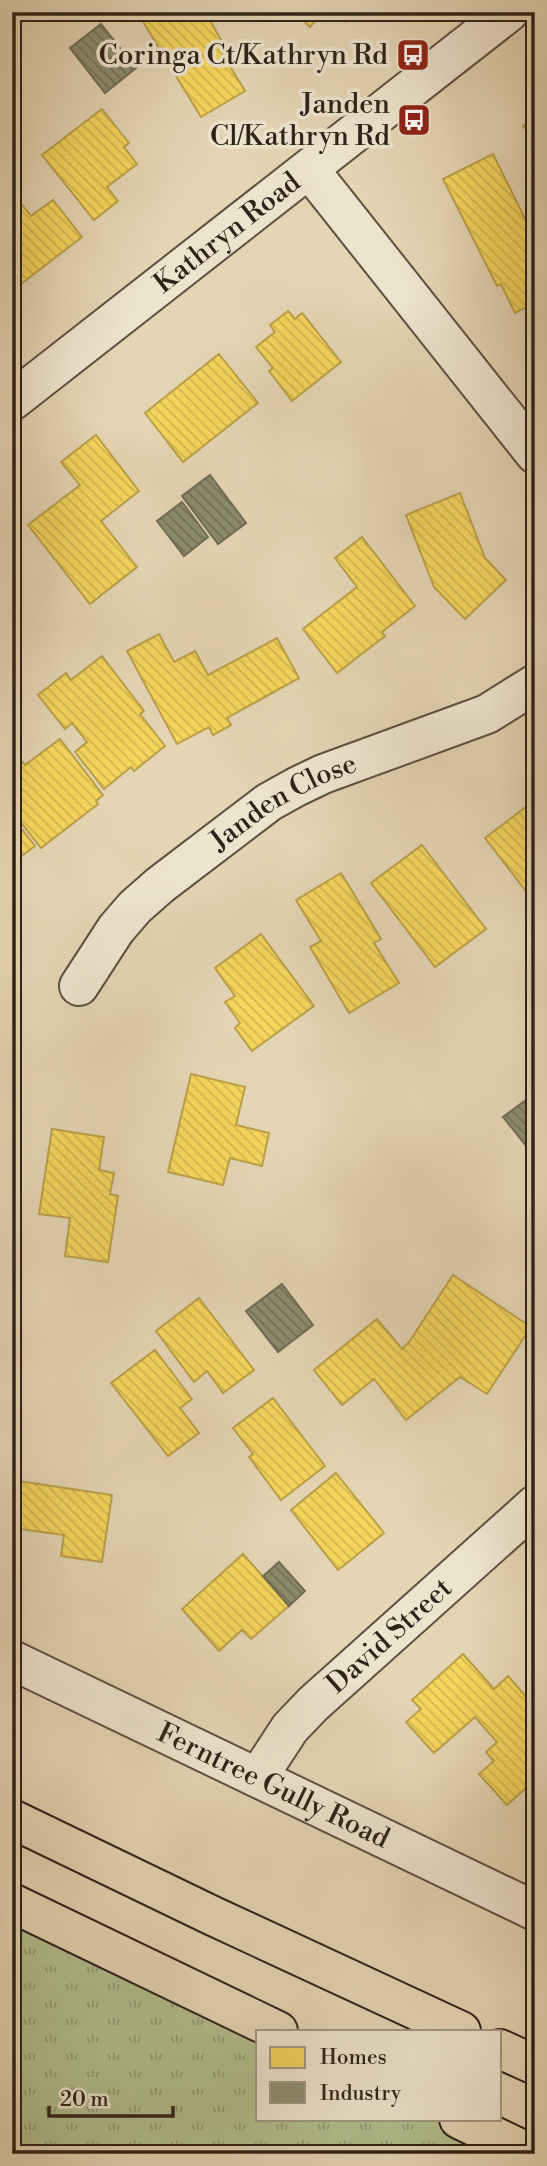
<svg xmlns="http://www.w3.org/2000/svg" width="547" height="2166" font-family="'Libre Bodoni',serif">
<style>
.park{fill:url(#park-tufts);stroke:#707054;stroke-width:2}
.homes{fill:url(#homes-back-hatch);stroke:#baa048;stroke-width:2}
.industry{fill:url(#industry-back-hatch);stroke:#706c54;stroke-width:2}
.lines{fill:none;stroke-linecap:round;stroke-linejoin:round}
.minor-casing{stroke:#5c503f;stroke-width:42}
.primary-casing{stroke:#2e2318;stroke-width:42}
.minor{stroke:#ede4ce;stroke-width:38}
.primary{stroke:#e4d5b4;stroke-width:38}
.labels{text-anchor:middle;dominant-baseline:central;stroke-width:7;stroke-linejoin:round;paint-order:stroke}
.poi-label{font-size:28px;fill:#2e2318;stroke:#ede4ce;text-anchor:end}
.street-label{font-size:28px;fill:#2e2318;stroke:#ede4ce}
</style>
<defs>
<pattern id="park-tufts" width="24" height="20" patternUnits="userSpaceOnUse" patternTransform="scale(1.75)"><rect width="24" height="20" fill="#b1be8f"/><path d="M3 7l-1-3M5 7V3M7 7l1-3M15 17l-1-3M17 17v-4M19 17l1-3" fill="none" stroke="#909a74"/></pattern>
<pattern id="homes-back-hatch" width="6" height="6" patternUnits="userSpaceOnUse" patternTransform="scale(1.75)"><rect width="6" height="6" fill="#f6d55c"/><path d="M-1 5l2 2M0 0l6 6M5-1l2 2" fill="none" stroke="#d3b74f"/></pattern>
<pattern id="industry-back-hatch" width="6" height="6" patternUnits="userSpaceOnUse" patternTransform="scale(1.75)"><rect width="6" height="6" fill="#8c8c6e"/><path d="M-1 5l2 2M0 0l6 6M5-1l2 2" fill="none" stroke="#737259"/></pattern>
</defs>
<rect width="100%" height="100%" fill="#e4d5b4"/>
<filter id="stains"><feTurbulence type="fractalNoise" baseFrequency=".00286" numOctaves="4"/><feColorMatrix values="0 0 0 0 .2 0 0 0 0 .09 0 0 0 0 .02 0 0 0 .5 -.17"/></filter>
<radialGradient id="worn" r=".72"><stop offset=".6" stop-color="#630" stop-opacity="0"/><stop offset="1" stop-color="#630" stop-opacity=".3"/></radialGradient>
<path class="park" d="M12,1903L258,2031V2119H459L531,2154H12Z"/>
<g class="homes">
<path d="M156,12H205L228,52L223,55L245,91L201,117L142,20Z"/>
<path d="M294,12H323L310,27Z"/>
<path d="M336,12H354L346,22Z"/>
<path d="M102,109L129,143L124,147L137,164L107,187L118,201L94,220L42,155Z"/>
<path d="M535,117V140L523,126Z"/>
<path d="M493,154L535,239V266L533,267L535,271V303L515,313L501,284L497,286L443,179Z"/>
<path d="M12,192L31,216L53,200L82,237L17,287L12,280Z"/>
<path d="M288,311L295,319L302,313L341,362L292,401L269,371L273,368L256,347L275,332L270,325Z"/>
<path d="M219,354L258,403L183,462L145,413Z"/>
<path d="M96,435L139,491L101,521L137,567L90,604L28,525L80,485L61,462Z"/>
<path d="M460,493L485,558L506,580L465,619L434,587L406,515Z"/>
<path d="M362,537L415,606L382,632L385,636L337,673L303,629L357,587L335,558Z"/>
<path d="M159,634L174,662L195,651L208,675L277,638L299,678L227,718L231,725L213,735L209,727L177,744L127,651Z"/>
<path d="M102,656L144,711L140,714L165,746L134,771L131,767L104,789L75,752L87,742L72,723L65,729L38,695L66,673L71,680Z"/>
<path d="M12,718L20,728L12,734Z"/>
<path d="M60,739L103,795L96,801L98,804L41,848L12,811L14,806L12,803V771L23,762L25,765Z"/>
<path d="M531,803L535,808V903L485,838Z"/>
<path d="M12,817L35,846L12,863Z"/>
<path d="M422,845L486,929L435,967L371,883Z"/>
<path d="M341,873L381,939L374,943L399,983L349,1013L310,947L321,941L296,900Z"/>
<path d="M261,934L314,1006L252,1051L235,1028L240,1023L225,1002L235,996L215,968Z"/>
<path d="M191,1074L245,1087L236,1125L269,1133L262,1166L230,1158L223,1185L168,1172Z"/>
<path d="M52,1129L104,1137L99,1170L114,1173L110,1194L118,1196L108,1262L65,1256L70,1218L39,1214Z"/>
<path d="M453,1275L531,1327L487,1394L460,1377L406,1420L374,1379L342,1405L314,1370L377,1319L402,1349L409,1342Z"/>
<path d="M199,1298L254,1370L223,1393L207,1371L194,1382L156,1331Z"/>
<path d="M155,1350L192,1399L180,1408L199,1433L168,1456L111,1383Z"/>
<path d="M273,1398L325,1466L281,1500L249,1457L253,1454L233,1428Z"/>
<path d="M336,1473L384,1533L338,1570L291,1510Z"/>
<path d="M12,1480L112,1495L102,1562L61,1556L64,1535L12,1528Z"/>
<path d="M243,1554L289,1606L251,1639L242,1630L219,1651L182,1609Z"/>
<path d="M463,1654L494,1689L508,1676L535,1707V1780L507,1805L479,1774L494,1761L486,1752L497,1742L475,1717L434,1753L406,1722L421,1709L412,1700Z"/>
</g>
<g class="industry">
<path d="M101,24L136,68L105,93L70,48Z"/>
<path d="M210,475L246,523L218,544L182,496Z"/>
<path d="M182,502L208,537L184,556L157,521Z"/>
<path d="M534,1094L535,1095V1157L503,1117Z"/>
<path d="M282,1284L313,1325L278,1352L246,1311Z"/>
<path d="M279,1562L305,1591L289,1606L263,1576Z"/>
</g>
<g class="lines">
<defs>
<g id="minor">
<path d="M309,169L535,454"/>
<path id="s1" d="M12,401L509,12"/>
<path id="s2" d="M79,986L116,929L135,907L160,885L269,802L296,787L323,774L487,714L535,684"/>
<path id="s3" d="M12,1660L535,1911"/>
<path id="s4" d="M258,1777L290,1728L313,1704L535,1505"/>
</g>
<g id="primary">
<path d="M12,1819L213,1916L461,2031"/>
<path d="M12,1903L278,2031"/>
<path d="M500,2049L535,2065"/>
<path d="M459,2119L531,2154"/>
</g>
</defs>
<use href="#minor" class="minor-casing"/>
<use href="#primary" class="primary-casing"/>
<use href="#minor" class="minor"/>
<use href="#primary" class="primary"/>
</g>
<defs>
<symbol id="bus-square" viewBox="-11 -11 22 22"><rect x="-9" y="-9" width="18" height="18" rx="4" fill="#8f2418" stroke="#ede4ce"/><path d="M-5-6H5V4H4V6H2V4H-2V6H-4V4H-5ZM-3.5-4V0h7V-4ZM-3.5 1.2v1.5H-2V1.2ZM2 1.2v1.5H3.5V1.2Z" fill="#fff"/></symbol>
</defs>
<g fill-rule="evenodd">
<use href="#bus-square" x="394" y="36" width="38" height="38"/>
<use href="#bus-square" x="395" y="101" width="38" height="38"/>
</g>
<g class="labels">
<g class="poi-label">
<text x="388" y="55">Coringa Ct/Kathryn Rd</text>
<text x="390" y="104">Janden<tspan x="390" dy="32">Cl/Kathryn Rd</tspan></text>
</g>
<g class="street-label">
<text stroke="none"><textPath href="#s1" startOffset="273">Kathryn Road</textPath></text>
<text stroke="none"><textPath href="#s2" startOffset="280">Janden Close</textPath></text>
<text stroke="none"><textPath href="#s4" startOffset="194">David Street</textPath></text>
<text stroke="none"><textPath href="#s3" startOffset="290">Ferntree Gully Road</textPath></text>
</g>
</g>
<rect width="547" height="2166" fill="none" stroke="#e4d5b4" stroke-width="42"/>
<rect x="14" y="14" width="519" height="2138" fill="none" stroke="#2e2318" stroke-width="3.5"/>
<rect x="21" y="21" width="505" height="2124" fill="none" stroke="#2e2318" stroke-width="2"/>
<rect x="256" y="2030" width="245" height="91" fill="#ede4ce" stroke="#a19785" stroke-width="2"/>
<rect x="270" y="2047" width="35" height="21" fill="#f6d55c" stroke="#a19785" stroke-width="2"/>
<text x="320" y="2064" font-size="21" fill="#2e2318">Homes</text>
<rect x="270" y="2082" width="35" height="21" fill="#8c8c6e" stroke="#a19785" stroke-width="2"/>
<text x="320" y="2100" font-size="21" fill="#2e2318">Industry</text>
<path d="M49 2106v10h124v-10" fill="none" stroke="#2e2318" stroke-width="3.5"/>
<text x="60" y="2106" font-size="21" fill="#2e2318" stroke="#ede4ce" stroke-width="5" paint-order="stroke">20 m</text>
<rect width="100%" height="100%" filter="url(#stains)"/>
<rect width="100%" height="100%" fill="url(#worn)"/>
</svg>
